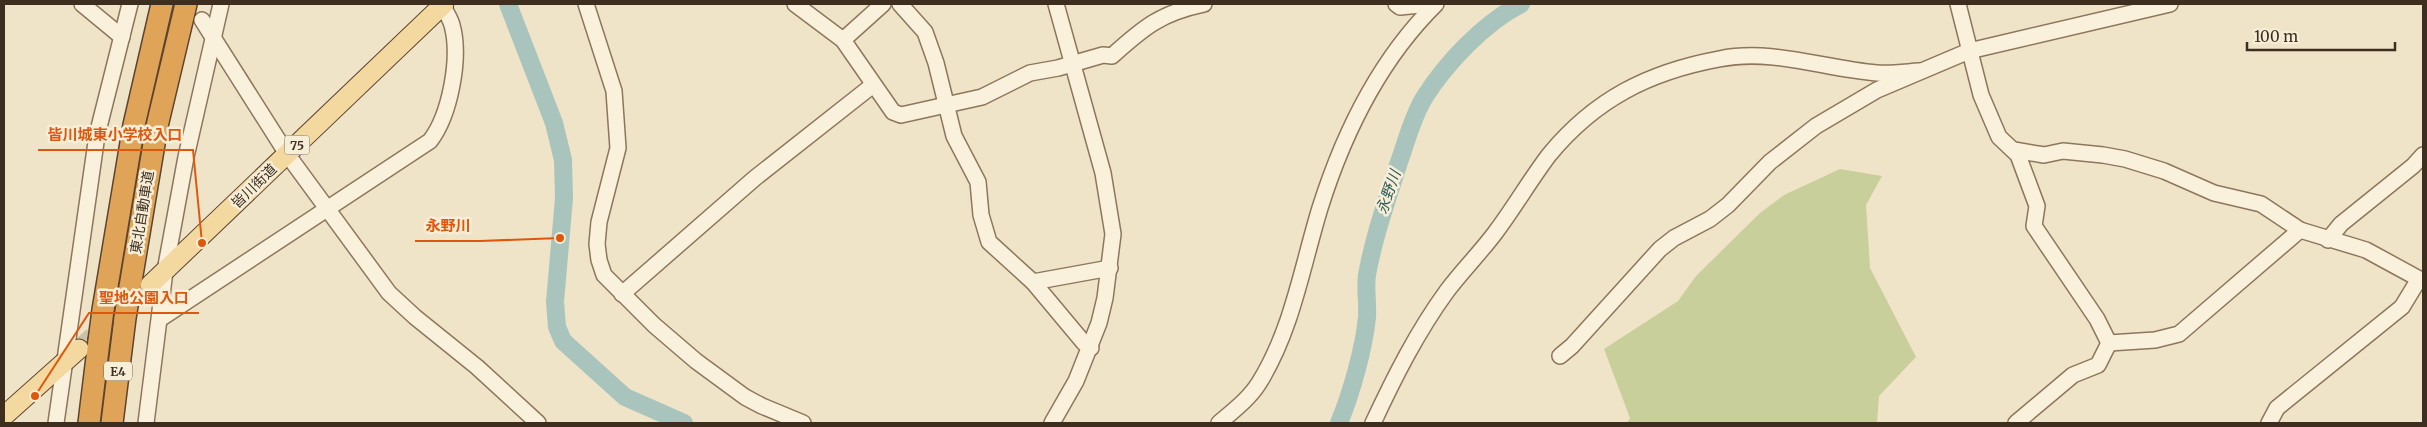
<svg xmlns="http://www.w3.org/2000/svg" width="2427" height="427" font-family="Merriweather,'Noto Sans JP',serif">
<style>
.green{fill:#c9cf9b}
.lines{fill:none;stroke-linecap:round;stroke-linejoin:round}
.river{stroke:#a9c4bc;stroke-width:18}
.major-tunnel{stroke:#ccc0a6;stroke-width:19;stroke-dasharray:19 9;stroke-linecap:butt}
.minor-casing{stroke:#8d765c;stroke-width:18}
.major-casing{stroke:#5b4430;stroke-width:21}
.highway-casing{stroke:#5b4430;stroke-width:24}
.minor{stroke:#faf1dc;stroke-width:15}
.major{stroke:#f3d9a0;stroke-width:19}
.highway{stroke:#e0a458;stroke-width:21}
.highway-bridge-casing{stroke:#5b4430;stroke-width:24;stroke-linecap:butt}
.highway-bridge{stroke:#e0a458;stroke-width:21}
.labels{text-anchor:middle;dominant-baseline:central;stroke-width:5;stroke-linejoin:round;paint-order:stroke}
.shield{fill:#f7eed8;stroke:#756857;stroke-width:1}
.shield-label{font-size:12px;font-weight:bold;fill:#3d2e20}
.street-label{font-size:14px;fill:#3d2e20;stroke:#f7eed8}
.water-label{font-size:15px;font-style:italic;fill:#2f5d5a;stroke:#f7eed8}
.leader{fill:none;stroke:#df570d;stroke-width:2}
.callout-dot{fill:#df570d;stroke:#f7eed8;stroke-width:2}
.callout-label{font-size:15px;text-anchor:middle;font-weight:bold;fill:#df570d;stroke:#f7eed8;stroke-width:5;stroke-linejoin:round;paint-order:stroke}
</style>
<rect width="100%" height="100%" fill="#f0e4c8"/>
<path class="green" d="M1840,169L1882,176L1866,205L1870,268L1916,357L1879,396L1877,423H1627L1630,418L1604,349L1678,301L1696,276L1760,213L1784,195Z"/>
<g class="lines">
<g class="river">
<path d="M508,4L554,123L563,160L564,198L555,302L557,327L563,341L625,397L684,423"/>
<path d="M1339,423C1351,394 1364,349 1367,317C1368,303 1365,289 1367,275C1374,236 1387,200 1399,162C1407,140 1412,118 1424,98C1446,63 1484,23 1521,4"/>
</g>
<path class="major-tunnel" d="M79,349L150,285"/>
<defs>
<g id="minor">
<path d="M82,4L122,37"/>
<path d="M586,4L614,91L618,148L599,222L597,244L599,260L604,275L654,325L696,361L745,397L762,406L803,423"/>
<path d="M795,4L843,40L893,112L901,115L982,97L1030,73L1058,68L1103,55L1112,56C1144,27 1161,13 1204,4"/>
<path d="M900,4L925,32L936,63L954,136L978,182L981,215L989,242L1033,282L1110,268"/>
<path d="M1396,4L1400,7L1431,4"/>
<path d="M1958,4L1981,95L1999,137L2018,155L2037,206L2034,226L2097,319L2109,343"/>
<path d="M202,20L287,154L389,293L415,317L477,367L538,423"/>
<path d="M843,40L883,4"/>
<path d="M2014,150L2044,155L2063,151L2103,155L2125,159L2164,171L2214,193L2261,204L2300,230L2366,250L2423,281"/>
<path d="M2328,240L2341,224L2413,166L2423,155"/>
<path d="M1033,282L1084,343L1091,348"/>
<path d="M622,294L755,178L873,85"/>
<path d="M160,319L430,141C450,115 461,58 452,25C450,18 445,11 442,4"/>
<path d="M2109,343L2155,340L2179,334L2300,230"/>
<path d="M1560,356L1572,346L1660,249L1674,238L1710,219L1728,205L1770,162L1816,126L1877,90L1969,51L2170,4"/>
<path d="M56,423L97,135L130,4"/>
<path d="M146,423L165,271L186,157L221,4"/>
<path d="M1052,423L1076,381L1099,323L1105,298L1113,234L1103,173L1056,4"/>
<path d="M1219,423C1233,411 1249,399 1259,383C1292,330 1302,267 1320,208C1344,132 1379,60 1436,4"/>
<path d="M1373,423C1394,378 1417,332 1447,291C1462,271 1480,253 1495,233C1514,208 1530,180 1549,155C1595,99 1649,72 1719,59C1773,48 1824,69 1877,73C1891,74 1905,72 1919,71"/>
<path d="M2016,423L2073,375L2098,365L2109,343"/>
<path d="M2269,423L2277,408L2402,307L2419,279"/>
</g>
<g id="major">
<path d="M150,285L444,4"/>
<path d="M4,416L79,349"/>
</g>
<g id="highway">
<path d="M130,287L157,126L186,4"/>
<path d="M103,310L134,125L162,4"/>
<path d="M89,423L99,341"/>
<path d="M112,423L125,318"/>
</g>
</defs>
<use href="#minor" class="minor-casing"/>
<use href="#major" class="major-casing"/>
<use href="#highway" class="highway-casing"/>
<use href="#minor" class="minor"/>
<use href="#major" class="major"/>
<use href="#highway" class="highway"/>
<defs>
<g id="highway-bridge">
<path d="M125,318L130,287"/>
<path d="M99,341L103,310"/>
</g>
</defs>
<use href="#highway-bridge" class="highway-bridge-casing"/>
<use href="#highway-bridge" class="highway-bridge"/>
</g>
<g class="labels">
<g class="shield">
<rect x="284.5" y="135.5" width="25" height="19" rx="4"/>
<rect x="104" y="361.5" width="28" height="19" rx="4"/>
</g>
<g class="shield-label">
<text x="297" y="145">75</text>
<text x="118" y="371">E4</text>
</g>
<g class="street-label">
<text transform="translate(254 186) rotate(-44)">皆川街道</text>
<text transform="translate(142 212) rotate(-81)">東北自動車道</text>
</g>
<g class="water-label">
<text transform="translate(1388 192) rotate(-71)">永野川</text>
</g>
</g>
<path class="leader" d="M202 243L193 150H38M560 238L480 241H415M35 396L89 313H199"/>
<g class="callout-dot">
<circle cx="202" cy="243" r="5"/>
<circle cx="560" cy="238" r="5"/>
<circle cx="35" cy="396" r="5"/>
</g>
<g class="callout-label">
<text x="115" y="140">皆川城東小学校入口</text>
<text x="448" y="231">永野川</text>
<text x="144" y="303">聖地公園入口</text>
</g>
<rect width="2427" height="427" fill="none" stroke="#3d2e20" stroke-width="10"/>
<path d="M2247 42v8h148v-8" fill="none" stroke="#3d2e20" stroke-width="2.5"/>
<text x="2254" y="42" font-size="15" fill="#3d2e20" stroke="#f7eed8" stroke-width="4" paint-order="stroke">100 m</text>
</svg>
